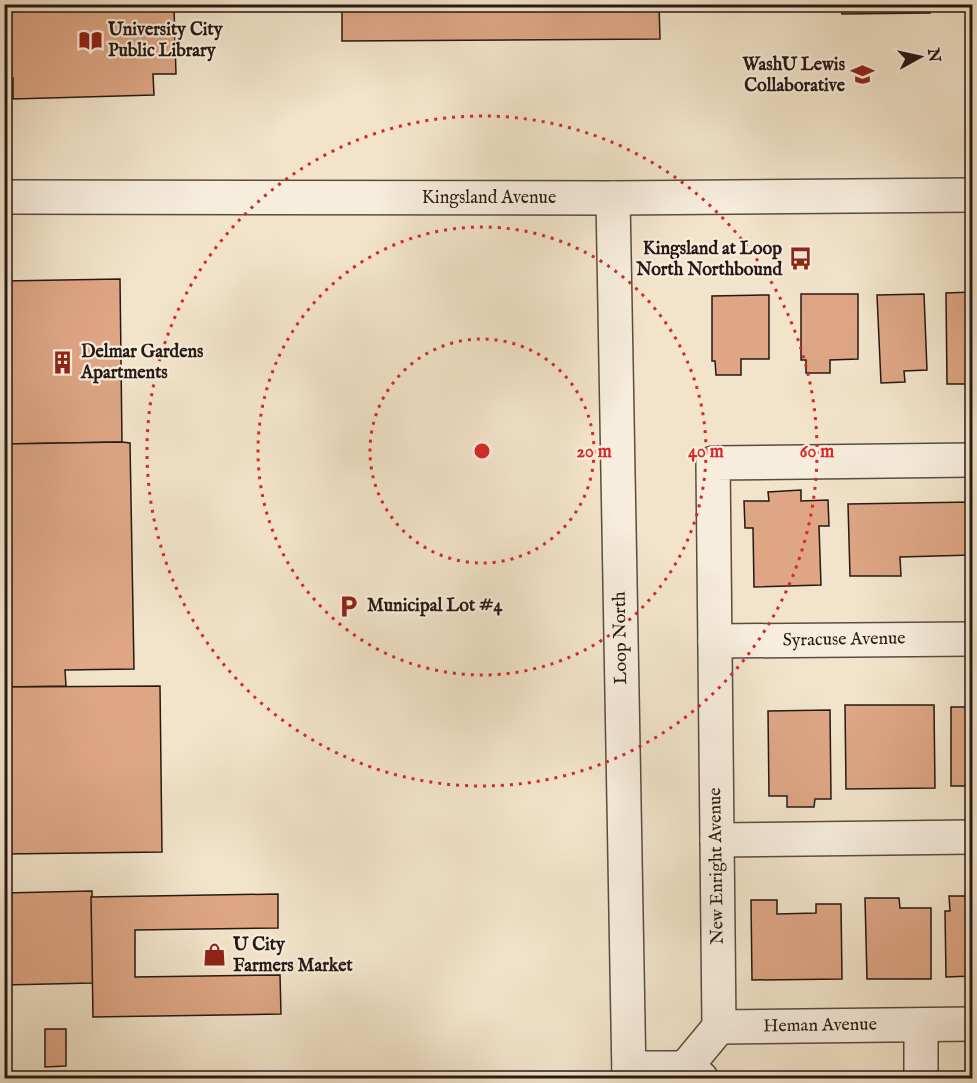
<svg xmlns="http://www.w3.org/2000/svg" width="977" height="1083" font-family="'IM FELL English',serif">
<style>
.building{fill:#dea685;stroke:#261913;stroke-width:1.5}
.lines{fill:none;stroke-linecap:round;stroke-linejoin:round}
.minor-casing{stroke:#594c41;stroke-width:36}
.minor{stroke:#f7eddd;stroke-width:33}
.ring{fill:none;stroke:#d62828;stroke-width:3;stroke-dasharray:3 6}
.labels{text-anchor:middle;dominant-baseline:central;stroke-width:4.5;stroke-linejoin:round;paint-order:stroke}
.poi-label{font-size:18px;font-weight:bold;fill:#261913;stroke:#f7eddd;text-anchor:start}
.street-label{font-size:18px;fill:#261913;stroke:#f7eddd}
.centre{fill:#d62828;stroke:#f7eddd;stroke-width:3}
.ring-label{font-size:18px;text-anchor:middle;font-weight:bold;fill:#d62828;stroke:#f7eddd;stroke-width:4.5;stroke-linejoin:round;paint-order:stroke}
</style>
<rect width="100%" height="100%" fill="#f2e4cb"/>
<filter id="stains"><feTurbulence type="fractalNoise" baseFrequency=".00333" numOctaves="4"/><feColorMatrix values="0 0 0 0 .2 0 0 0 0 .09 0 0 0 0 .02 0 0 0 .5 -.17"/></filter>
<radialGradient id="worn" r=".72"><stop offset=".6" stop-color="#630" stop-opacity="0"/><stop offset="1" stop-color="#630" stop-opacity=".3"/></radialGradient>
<g class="building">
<path d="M4,4H160V7H174L176,74H153L154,95L13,99V78H4Z"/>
<path d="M342,4H659L660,39L342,41Z"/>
<path d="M842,4H930V13L842,14Z"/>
<rect x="969" y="4" width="3" height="18"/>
<path d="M120,279L122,442L4,444V281Z"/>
<path d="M972,292V368H966L967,384H947L946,293Z"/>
<path d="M801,294H858V359L830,360V373H806V360H801Z"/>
<path d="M924,294L927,370L904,371L905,382L881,383L877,295Z"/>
<path d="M769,295V359H741V375H716L715,361H712V296Z"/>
<path d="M122,442L130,443L134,669L65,670L66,686L4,687V444Z"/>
<path d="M801,490V501L828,500L829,526H819L821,585L754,587L753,528H745L744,501H769L768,492Z"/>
<path d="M972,502V555L900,557L901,576H850L848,504Z"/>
<path d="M160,686L162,852L4,854V687Z"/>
<path d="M845,705H934L935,788L846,789Z"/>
<rect x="951" y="707" width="21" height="79"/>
<path d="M830,710L831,799H815L814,807H787V796H769L768,711Z"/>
<path d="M92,891L93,983L4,985V893Z"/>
<path d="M278,894V928L135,930V977L280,975L281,1014L93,1017L91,897Z"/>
<path d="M949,896H972V976L946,977L945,911H950Z"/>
<path d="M865,898H899L900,908H931V979H867Z"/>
<path d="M751,900H777V914L816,913V904H841L842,979L752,980Z"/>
<path d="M45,1029H66V1066L45,1067Z"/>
</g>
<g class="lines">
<defs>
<g id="minor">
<path d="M4,197L613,198L972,195"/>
<path d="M613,198L629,1078"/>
<path d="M715,641L972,639"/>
<path d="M717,840L972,837"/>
<path d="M921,1025V1078"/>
<path d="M719,1027L972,1024"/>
<path d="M629,1068H685L701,1078"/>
<path d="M685,1078V1068L719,1027L713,463L972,460"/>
</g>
</defs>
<use href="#minor" class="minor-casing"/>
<use href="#minor" class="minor"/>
</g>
<g class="ring">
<circle cx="482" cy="451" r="112"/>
<circle cx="482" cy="451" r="224"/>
<circle cx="482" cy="451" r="335"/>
</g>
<defs>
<symbol id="library-bare" viewBox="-9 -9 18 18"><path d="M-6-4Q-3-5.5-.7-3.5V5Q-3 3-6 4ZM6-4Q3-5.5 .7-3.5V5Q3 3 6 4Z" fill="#8f2418" stroke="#f7eddd" stroke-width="2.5" paint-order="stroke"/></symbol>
<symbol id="university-bare" viewBox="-9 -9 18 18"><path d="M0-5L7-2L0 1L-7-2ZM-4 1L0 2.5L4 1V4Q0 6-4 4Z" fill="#8f2418" stroke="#f7eddd" stroke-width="2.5" paint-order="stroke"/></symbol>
<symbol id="bus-bare" viewBox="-9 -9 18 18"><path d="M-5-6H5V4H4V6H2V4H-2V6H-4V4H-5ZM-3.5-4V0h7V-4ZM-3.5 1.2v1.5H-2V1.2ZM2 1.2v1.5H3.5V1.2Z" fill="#8f2418" stroke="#f7eddd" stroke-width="2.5" paint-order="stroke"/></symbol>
<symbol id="building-bare" viewBox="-9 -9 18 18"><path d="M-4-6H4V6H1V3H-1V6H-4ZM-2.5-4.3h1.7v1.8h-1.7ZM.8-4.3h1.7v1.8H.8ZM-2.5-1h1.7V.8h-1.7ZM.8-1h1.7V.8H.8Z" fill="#8f2418" stroke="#f7eddd" stroke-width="2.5" paint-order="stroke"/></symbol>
<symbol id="parking-bare" viewBox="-9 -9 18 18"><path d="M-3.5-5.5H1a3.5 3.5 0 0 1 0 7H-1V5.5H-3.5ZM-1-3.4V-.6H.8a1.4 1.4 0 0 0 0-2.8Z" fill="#8f2418" stroke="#f7eddd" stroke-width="2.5" paint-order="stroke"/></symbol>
<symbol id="shop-bare" viewBox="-9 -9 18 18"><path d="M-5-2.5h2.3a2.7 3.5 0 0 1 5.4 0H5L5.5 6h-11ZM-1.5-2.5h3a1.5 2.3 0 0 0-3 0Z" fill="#8f2418" stroke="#f7eddd" stroke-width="2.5" paint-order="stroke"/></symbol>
</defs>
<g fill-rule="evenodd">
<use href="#library-bare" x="74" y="24" width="33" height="33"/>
<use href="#university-bare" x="846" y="58" width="33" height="33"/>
<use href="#bus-bare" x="784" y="242" width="33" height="33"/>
<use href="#building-bare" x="46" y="346" width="33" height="33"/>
<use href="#parking-bare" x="332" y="590" width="33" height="33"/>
<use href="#shop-bare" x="198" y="938" width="33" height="33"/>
</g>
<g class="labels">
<g class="poi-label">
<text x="108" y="30">University City<tspan x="108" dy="21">Public Library</tspan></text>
<text x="845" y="65" text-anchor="end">WashU Lewis<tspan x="845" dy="21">Collaborative</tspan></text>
<text x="782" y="249" text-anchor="end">Kingsland at Loop<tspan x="782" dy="21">North Northbound</tspan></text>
<text x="81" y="352">Delmar Gardens<tspan x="81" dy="21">Apartments</tspan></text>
<text x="367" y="606">Municipal Lot #4</text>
<text x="233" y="945">U City<tspan x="233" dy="21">Farmers Market</tspan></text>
</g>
<g class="street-label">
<text x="489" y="198">Kingsland Avenue</text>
<text transform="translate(621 638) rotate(-91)">Loop North</text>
<text transform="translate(844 640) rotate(-1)">Syracuse Avenue</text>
<text transform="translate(717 866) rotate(-91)">New Enright Avenue</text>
<text transform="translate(820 1026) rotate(-1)">Heman Avenue</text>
</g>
</g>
<circle cx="482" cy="451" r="9" class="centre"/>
<g class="ring-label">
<text x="594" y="457">20 m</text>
<text x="706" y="457">40 m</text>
<text x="817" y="457">60 m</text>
</g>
<rect width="977" height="1083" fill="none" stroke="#f2e4cb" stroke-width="24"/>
<rect x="6" y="6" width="965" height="1071" fill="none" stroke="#261913" stroke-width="3"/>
<rect x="12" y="12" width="953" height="1059" fill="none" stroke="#261913" stroke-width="1.5"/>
<g transform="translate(920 57) rotate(82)" stroke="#f7eddd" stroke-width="4.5" paint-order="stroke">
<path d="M0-4.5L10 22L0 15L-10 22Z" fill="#261913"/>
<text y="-9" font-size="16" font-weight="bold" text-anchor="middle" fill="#261913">N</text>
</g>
<rect width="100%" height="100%" filter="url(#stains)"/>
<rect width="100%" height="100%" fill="url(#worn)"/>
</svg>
